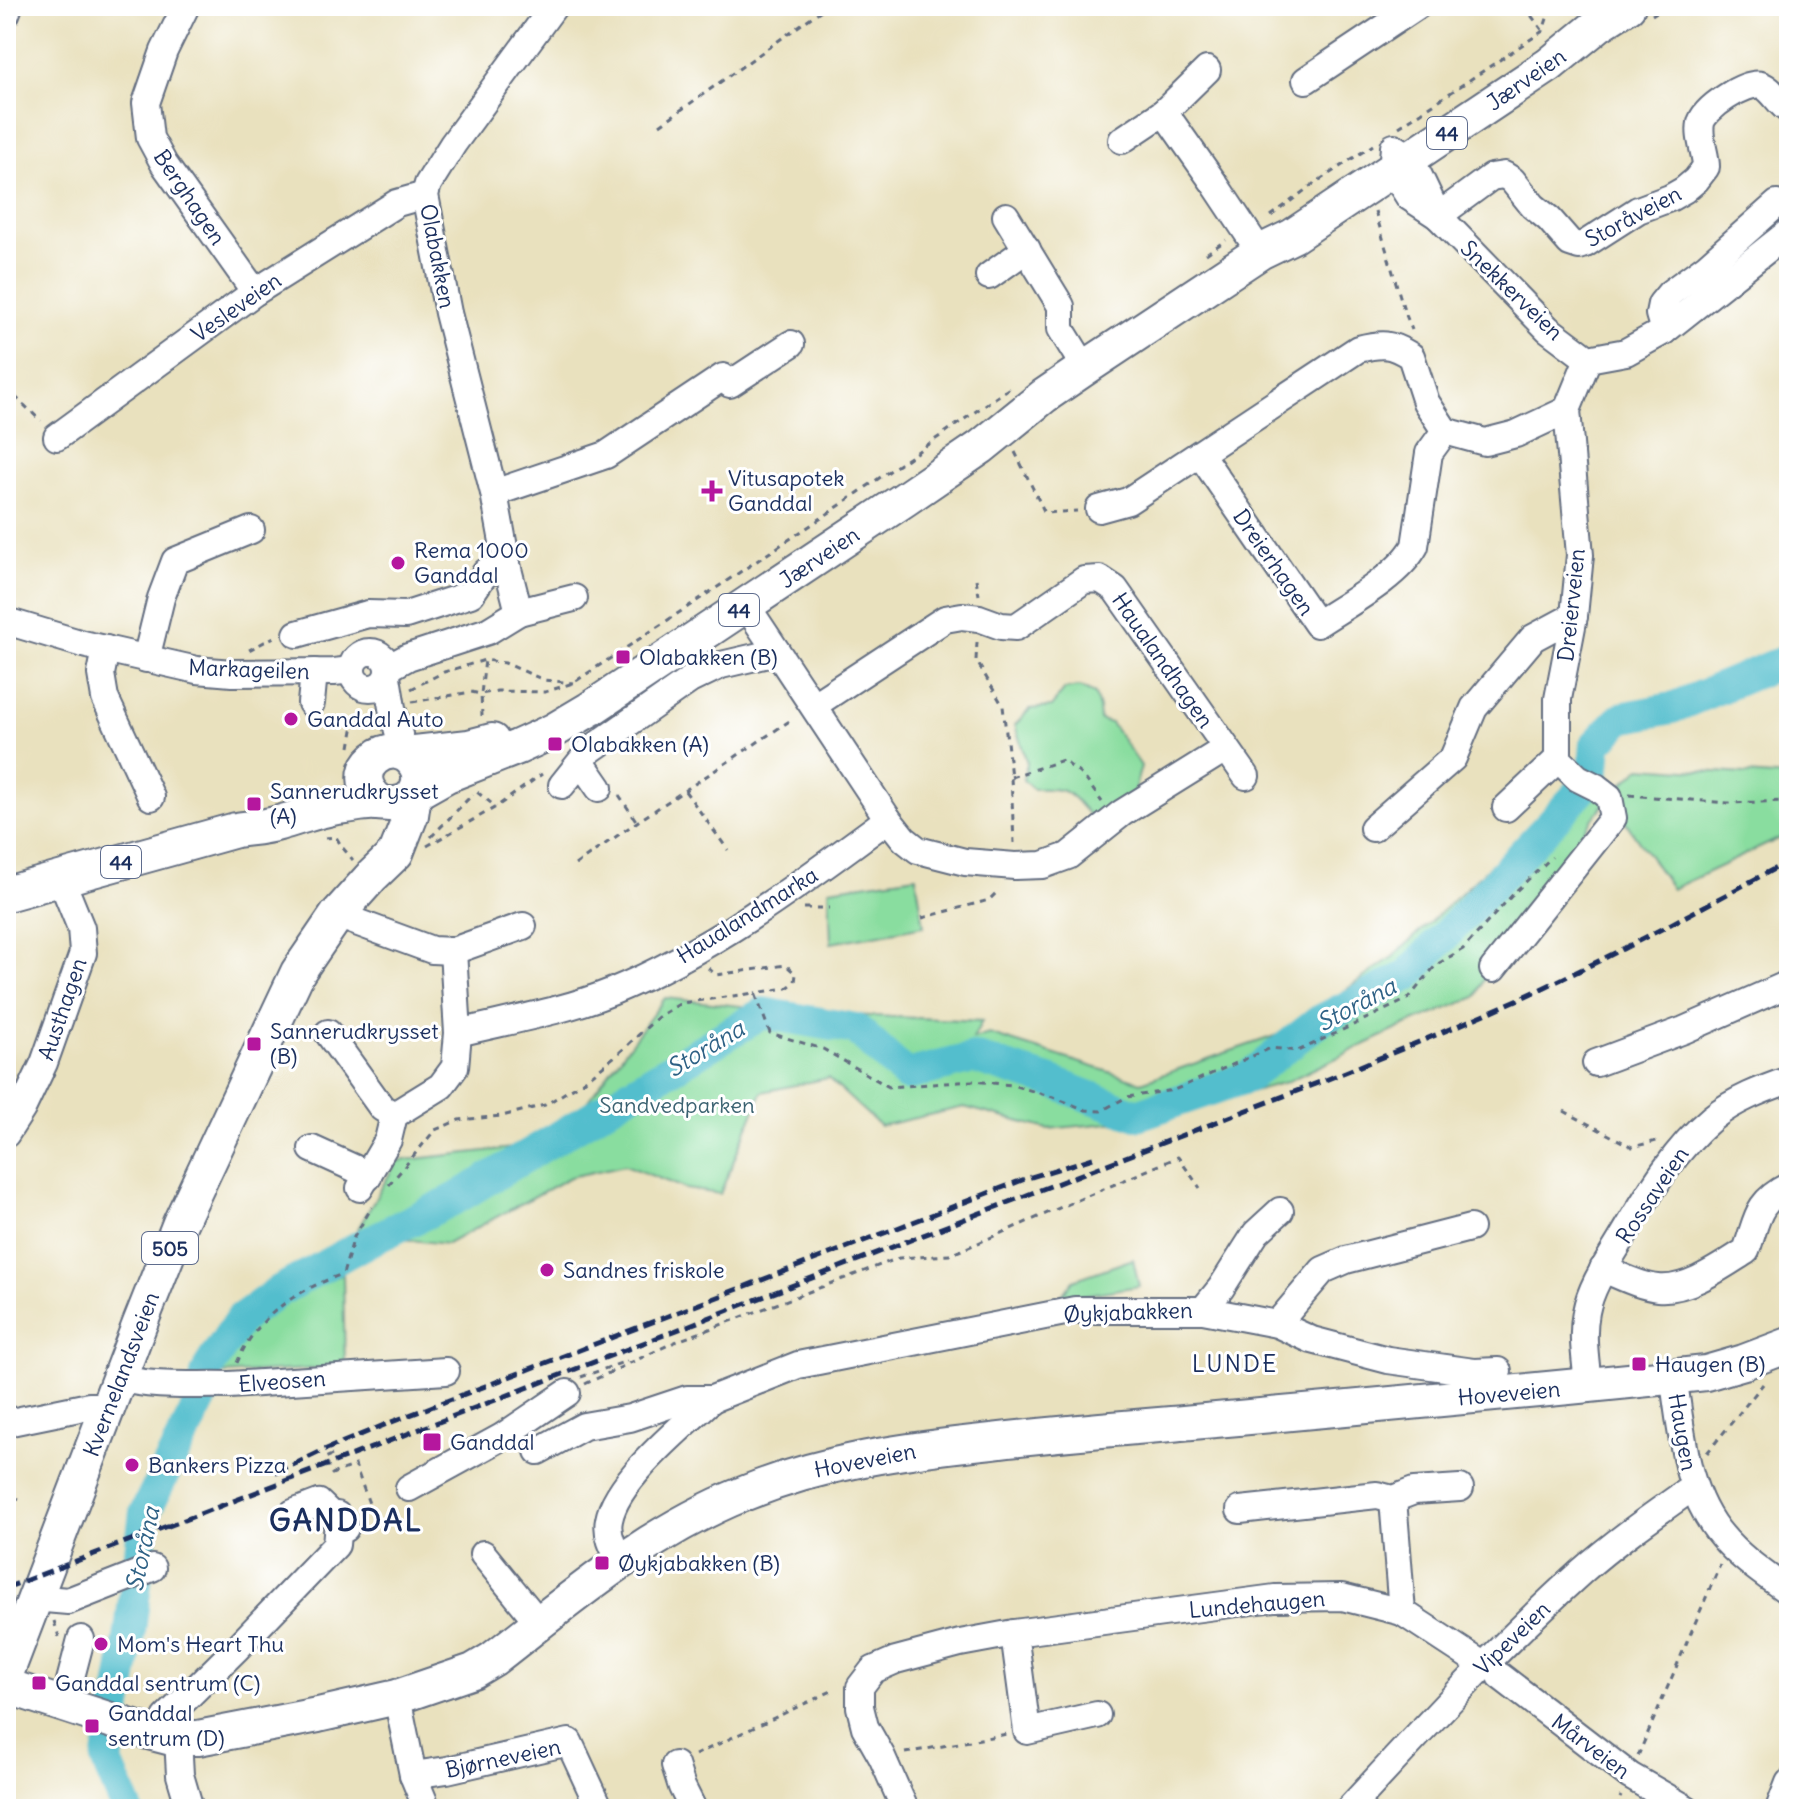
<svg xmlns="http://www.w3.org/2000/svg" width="1795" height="1815" font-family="Delius,sans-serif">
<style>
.green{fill:#89dd9f;stroke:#52867e;stroke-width:2}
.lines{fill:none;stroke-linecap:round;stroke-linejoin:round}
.river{stroke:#52becd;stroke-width:32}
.minor-casing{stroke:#636d80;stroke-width:30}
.major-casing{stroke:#636d80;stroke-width:38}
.path{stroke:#636d80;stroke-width:3;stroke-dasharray:6 6;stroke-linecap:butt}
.minor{stroke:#fff;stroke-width:26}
.major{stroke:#fff;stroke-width:34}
.rail{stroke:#1b2f5e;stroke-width:5;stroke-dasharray:12 6;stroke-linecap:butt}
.poi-dot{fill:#b5179e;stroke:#fff;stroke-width:3}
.labels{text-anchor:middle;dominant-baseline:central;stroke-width:6;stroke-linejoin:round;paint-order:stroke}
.shield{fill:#fff;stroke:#5f6d8e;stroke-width:2}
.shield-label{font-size:20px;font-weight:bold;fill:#1b2f5e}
.street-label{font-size:22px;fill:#1b2f5e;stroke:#fff}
.poi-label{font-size:22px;fill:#1b2f5e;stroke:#fff;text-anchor:start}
.park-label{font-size:22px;fill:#3c6372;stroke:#fff}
.water-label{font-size:24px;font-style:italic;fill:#2e6185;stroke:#fff}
.neighbourhood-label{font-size:24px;letter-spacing:2px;fill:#1b2f5e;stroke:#fff}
.district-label{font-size:30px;font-weight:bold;letter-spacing:2px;fill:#1b2f5e;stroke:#fff}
</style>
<rect width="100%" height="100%" fill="#fff"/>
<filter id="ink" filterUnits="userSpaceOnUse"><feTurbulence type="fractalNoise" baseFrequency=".0125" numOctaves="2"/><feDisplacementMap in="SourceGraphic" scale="16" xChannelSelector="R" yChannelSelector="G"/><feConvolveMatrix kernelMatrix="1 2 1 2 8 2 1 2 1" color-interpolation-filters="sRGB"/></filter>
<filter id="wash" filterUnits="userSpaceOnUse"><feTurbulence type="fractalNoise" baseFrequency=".006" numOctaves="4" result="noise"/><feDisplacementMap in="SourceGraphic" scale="32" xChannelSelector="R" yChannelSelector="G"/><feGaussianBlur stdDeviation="1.8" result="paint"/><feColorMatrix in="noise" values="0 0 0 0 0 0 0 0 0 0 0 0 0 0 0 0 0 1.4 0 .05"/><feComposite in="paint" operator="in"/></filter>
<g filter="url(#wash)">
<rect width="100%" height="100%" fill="#e9e1be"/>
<g class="green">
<path d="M1079,687L1095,694L1099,709L1100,720L1111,723L1141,766L1134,792L1093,819C1068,793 1071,787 1033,789L1023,780L1027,763L1015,725L1030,709L1051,707L1065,689Z"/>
<path d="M1641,767L1789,777V834L1672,889L1609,798L1506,930L1476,997L1406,1025L1286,1082L1151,1119L1048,1129L964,1107L880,1126L828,1078L762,1092L720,1194L686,1189L625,1165L570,1177L447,1244L355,1234L397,1161L556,1143L665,998L807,1013L982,1021L973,1039L989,1034L1141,1082L1286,1032L1394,956L1573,788L1609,797Z"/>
<path d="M916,876L924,926L831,943L829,889Z"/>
<path d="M1133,1259L1139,1286L1059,1299L1073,1280Z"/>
<path d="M343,1274L345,1367L206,1375L223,1345L243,1325L278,1297Z"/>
</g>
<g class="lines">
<path class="river" d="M127,1809L107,1762L129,1639L145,1512L203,1396L206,1375L210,1365L240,1319L279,1291L358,1247L457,1198L763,1013L856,1029L906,1075L974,1058L1049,1081L1137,1115L1248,1077L1319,1021L1407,976L1593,778L1596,744L1621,718L1672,708L1789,659"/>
</g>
</g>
<g filter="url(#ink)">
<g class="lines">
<defs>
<g id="minor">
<path d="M186,6L164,51L146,103L150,138L164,164L255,292"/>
<path d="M6,14L9,6"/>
<path d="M1306,80L1417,6"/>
<path d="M1164,112L1214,183L1260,252"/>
<path d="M1122,140L1164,112L1207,70"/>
<path d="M1006,216L1061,306V329L1085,368"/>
<path d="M1438,216L1410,157L1394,147L1392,170L1409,197L1438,216L1548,329L1588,359L1626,352L1664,331L1789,232"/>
<path d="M1438,216L1491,177L1504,175L1512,180L1533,206L1549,219L1570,243L1579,246L1585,244L1638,210L1670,198L1684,190L1696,180L1706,167C1706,153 1698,138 1701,123C1704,108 1746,81 1761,85C1773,89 1778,104 1789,110"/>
<path d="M989,276L1027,249"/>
<path d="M1664,331L1659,314L1661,304L1670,293L1707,266L1777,204"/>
<path d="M57,437L255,292L397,203L425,195"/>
<path d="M1200,454L1317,624C1347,604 1398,577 1415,546L1429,453L1445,431"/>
<path d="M494,493L606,455L723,377L730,384L791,344"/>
<path d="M1099,509L1128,501L1358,349C1382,343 1390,343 1411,356L1426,402L1445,431L1485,442L1516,434L1567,410"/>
<path d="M746,605L888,819L904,839L918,850L965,862L1015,866L1043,865L1068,856L1122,813L1225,749"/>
<path d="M519,612L574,598"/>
<path d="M6,621L83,644L197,670L232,673L334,672L352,670"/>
<path d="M297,634L368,614L406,615L471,594L486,572L508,569"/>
<path d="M106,649L101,674L105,698L151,797"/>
<circle cx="370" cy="670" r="18"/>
<path d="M146,659L161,598L175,561L251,530"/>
<path d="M388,668L408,657L488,631L519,612L508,569L494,493L448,313L425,195L428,184L453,144L554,6"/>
<path d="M387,677L392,708L404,754"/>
<path d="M311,703L314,672"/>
<path d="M814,705L945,619L962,616L979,618L1001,626L1016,627L1084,580L1100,579L1115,589L1246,776"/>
<path d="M1558,759V699L1574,616L1580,555L1567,410L1588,359"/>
<path d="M581,762L599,788"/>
<path d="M562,785L590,750L690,680L721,665L777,652"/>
<path d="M1506,808L1558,759"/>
<path d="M1373,828L1453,758L1474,708L1533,638L1574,616"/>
<path d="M337,915L432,950L453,951L523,926"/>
<path d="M453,951L458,1033"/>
<path d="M1493,969L1613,818L1609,797L1596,787L1578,778L1558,759"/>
<path d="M328,1033L382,1108L394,1115"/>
<path d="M1596,1063L1684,1030L1784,986L1789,982"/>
<path d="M6,1134L22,1109L44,1063L83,953L81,928L61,879"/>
<path d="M312,1149L356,1169L368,1177"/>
<path d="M360,1188L388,1140L394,1115L441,1086L455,1067L458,1033C507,1021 564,1011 611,992C713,950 800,884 888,819"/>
<path d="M1603,1269C1621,1276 1639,1286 1658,1288C1688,1291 1722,1266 1746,1251C1758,1219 1755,1203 1789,1186"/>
<path d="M1203,1310L1221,1288L1256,1233L1280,1211"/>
<path d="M1277,1324L1323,1270L1346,1260L1470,1228"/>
<path d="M1673,1376C1682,1431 1684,1492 1722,1536C1740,1558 1766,1575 1789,1592"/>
<path d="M119,1378C155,1388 193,1384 229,1385L446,1371"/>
<path d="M1588,1385C1586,1361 1581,1336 1586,1312C1591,1285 1610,1259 1624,1235C1649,1193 1674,1150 1712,1118C1734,1100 1763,1089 1789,1080"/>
<path d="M6,1423L89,1406H109"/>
<path d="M538,1451L584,1426L630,1418L687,1399H712L798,1365L1075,1310H1203L1277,1324L1312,1340L1388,1360L1474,1372L1498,1371"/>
<path d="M409,1488L502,1437L567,1393"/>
<path d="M1393,1499L1402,1612"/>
<path d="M1240,1510L1377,1495L1393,1499L1414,1491L1460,1488"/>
<path d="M293,1513L319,1503L345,1528"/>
<path d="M483,1554L539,1623"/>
<path d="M620,1560C613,1548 606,1534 609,1520C616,1480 683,1426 712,1399"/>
<path d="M34,1603L45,1599L68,1601L152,1568"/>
<path d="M1014,1633L1027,1731L1097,1715"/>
<path d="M1500,1676L1630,1776L1687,1809"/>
<path d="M397,1697L413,1775L427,1809"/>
<path d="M66,1707L70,1681L81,1639"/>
<path d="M161,1735L166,1718L236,1649L336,1545L338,1521L337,1515"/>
<path d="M178,1738L180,1775L190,1809"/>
<path d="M675,1765L682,1787L693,1809"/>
<path d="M413,1775L447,1770L569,1742L600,1809"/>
<path d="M905,1809L882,1757L865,1727L860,1707V1687L873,1670L896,1660L960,1643L1014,1633L1275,1598L1342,1597L1402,1612L1483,1665"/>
<path d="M1349,1809C1424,1728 1499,1646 1581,1572C1616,1541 1655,1514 1693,1487"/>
<path d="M1779,1809L1789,1783"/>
</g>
<g id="major">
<path d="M406,754L469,747L492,741"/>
<path d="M415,793L447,775L518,747L553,731L590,709L905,499L981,447L1044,396L1085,368L1260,252L1293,236L1549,65L1598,25L1628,6"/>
<path d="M6,894L236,830C251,828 266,827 279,823C301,817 322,808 345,806C355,805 366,802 376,803C386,803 395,807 406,801C419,794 423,776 415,764C394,731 339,771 380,802"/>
<path d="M6,1674L139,1326L180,1223L298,972L337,915L372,876L396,853L411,815L414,794"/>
<path d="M6,1686L141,1730L172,1738H198L318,1715L397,1697L473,1671L493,1659C573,1597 647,1533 743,1494C824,1461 905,1450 992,1441C1052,1434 1111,1429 1171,1424C1349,1408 1528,1392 1706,1373L1744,1362L1789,1345"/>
</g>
</defs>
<use href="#minor" class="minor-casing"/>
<use href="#major" class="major-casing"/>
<g class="path">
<path d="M1524,6L1543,31"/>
<path d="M1652,15L1666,6"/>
<path d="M660,125L827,6"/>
<path d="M1399,127L1543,31L1551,6"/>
<path d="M1375,211L1404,310L1412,330"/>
<path d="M1271,216L1312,185L1373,145"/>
<path d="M1206,254L1226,240"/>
<path d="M6,388L41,421"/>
<path d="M1015,452L1045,513L1077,511"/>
<path d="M976,579L979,595"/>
<path d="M977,642L976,660L1003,706L1011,777L1014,843"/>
<path d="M249,650L274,637"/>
<path d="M411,689L444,672L485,660L505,663L544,680L573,683"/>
<path d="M412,702L471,692L481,694L497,691L545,692L573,683L823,517L1011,387"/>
<path d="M482,716L481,694L485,660"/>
<path d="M350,747L353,730L366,714"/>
<path d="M1011,777L1063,760L1084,777L1102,802"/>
<path d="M685,791L728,850"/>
<path d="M477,792L496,807"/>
<path d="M619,795L637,822"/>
<path d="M1629,795L1728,803L1789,801"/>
<path d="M431,837L473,794"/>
<path d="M325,838L336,837L342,847L353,860"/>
<path d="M427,846L496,807L542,774"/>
<path d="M575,865L637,822L794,718"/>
<path d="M804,908H829"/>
<path d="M922,918L989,900L996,893"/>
<path d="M708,968L716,975L786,965L796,974L795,982L787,988L755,993"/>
<path d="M1564,1111L1632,1147L1657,1141"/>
<path d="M389,1185L435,1130L459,1120L502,1116L545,1105L584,1081L619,1053L658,1017L681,1003L755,993L770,1033L823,1049L889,1087L973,1081L1012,1085L1053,1097L1086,1110L1101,1111L1127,1097L1174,1090L1271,1048L1298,1051L1408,999L1436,965L1463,949L1516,891L1552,857"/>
<path d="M237,1363C256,1316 297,1290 343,1274L354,1237L372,1207"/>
<path d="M581,1377L627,1361"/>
<path d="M585,1384L675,1342L899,1258L950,1255L1178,1157L1200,1188"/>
<path d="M429,1443L433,1452"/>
<path d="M1707,1453L1763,1384"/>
<path d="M332,1455L325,1458L332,1474L355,1465L371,1509"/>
<path d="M6,1494L19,1499"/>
<path d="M54,1621L59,1637"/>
<path d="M905,1753L1007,1734"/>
<path d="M695,1755L836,1689"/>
<path d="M1638,1756L1720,1565"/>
<path d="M1615,1809L1621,1796"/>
</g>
<use href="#minor" class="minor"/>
<use href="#major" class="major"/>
<g class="rail">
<path d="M276,1473L324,1450L389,1423L1025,1179L1093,1158"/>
<path d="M166,1527L1328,1079C1409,1046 1490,1014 1568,976C1643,940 1716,900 1789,861"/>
<path d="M6,1588L175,1523"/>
</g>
</g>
</g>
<g class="poi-dot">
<path d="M708 479h8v8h8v8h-8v8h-8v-8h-8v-8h8z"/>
<circle cx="398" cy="563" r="8"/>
<rect x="615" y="649" width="16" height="16" rx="4"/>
<circle cx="291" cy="719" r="8"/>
<rect x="547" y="736" width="16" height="16" rx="4"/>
<rect x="246" y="796" width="16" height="16" rx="4"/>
<rect x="246" y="1036" width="16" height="16" rx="4"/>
<circle cx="547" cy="1270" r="8"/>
<rect x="1631" y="1356" width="16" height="16" rx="4"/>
<rect x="422" y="1432" width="20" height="20" rx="4"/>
<circle cx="132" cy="1465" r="8"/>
<rect x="594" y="1555" width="16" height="16" rx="4"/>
<circle cx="101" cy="1644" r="8"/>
<rect x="31" y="1675" width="16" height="16" rx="4"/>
<rect x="84" y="1718" width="16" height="16" rx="4"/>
</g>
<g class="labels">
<g class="shield">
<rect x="1427" y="117" width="40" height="32" rx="6"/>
<rect x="719" y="594" width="40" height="32" rx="6"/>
<rect x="101" y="846" width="40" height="32" rx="6"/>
<rect x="142" y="1232" width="56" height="32" rx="6"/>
</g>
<g class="shield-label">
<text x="1447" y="133">44</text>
<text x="739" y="610">44</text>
<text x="121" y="862">44</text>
<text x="170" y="1248">505</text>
</g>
<g class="street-label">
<text transform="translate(1526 79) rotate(-35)">Jærveien</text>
<text transform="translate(190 197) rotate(56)">Berghagen</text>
<text transform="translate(1633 216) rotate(-28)">Storåveien</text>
<text transform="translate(438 256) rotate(79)">Olabakken</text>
<text transform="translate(1512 290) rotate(44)">Snekkerveien</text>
<text transform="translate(236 307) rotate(-35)">Vesleveien</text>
<text transform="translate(819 557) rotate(-34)">Jærveien</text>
<text transform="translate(1274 562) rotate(55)">Dreierhagen</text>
<text transform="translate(1571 605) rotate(-84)">Dreierveien</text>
<text transform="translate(1163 660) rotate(55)">Haualandhagen</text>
<text transform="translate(249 669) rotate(2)">Markageilen</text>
<text transform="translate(747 915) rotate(-32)">Haualandmarka</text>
<text transform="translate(62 1009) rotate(-71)">Austhagen</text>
<text transform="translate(1652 1195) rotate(-56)">Rossaveien</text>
<text transform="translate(1128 1312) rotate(-2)">Øykjabakken</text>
<text transform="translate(121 1374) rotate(-69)">Kvernelandsveien</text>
<text transform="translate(282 1381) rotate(-4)">Elveosen</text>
<text transform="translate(1509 1393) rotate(-5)">Hoveveien</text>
<text transform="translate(1683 1432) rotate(80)">Haugen</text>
<text transform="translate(865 1460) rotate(-11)">Hoveveien</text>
<text transform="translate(1257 1604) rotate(-5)">Lundehaugen</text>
<text transform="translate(1512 1638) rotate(-44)">Vipeveien</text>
<text transform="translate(1591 1746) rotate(37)">Mårveien</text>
<text transform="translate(503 1758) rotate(-12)">Bjørneveien</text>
</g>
<g class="poi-label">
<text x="728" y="478">Vitusapotek<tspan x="728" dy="25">Ganddal</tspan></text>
<text x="414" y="550">Rema 1000<tspan x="414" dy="25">Ganddal</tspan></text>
<text x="639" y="657">Olabakken (B)</text>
<text x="307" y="719">Ganddal Auto</text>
<text x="571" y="744">Olabakken (A)</text>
<text x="270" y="791">Sannerudkrysset<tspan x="270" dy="25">(A)</tspan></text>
<text x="270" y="1031">Sannerudkrysset<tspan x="270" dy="25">(B)</tspan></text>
<text x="563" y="1270">Sandnes friskole</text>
<text x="1655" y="1364">Haugen (B)</text>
<text x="450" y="1442">Ganddal</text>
<text x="148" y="1465">Bankers Pizza</text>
<text x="618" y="1563">Øykjabakken (B)</text>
<text x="117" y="1644">Mom's Heart Thu</text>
<text x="55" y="1683">Ganddal sentrum (C)</text>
<text x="108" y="1713">Ganddal<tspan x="108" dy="25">sentrum (D)</tspan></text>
</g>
<g class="park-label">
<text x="677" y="1105">Sandvedparken</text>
</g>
<g class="water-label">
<text transform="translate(1356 1004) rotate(-28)">Storåna</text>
<text transform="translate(705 1048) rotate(-31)">Storåna</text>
<text transform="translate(142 1549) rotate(-78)">Storåna</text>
</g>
<g class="neighbourhood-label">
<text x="1235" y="1363">LUNDE</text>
</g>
<g class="district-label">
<text x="346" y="1520">GANDDAL</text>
</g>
</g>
<rect width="1795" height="1815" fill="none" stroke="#fff" stroke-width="32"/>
</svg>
